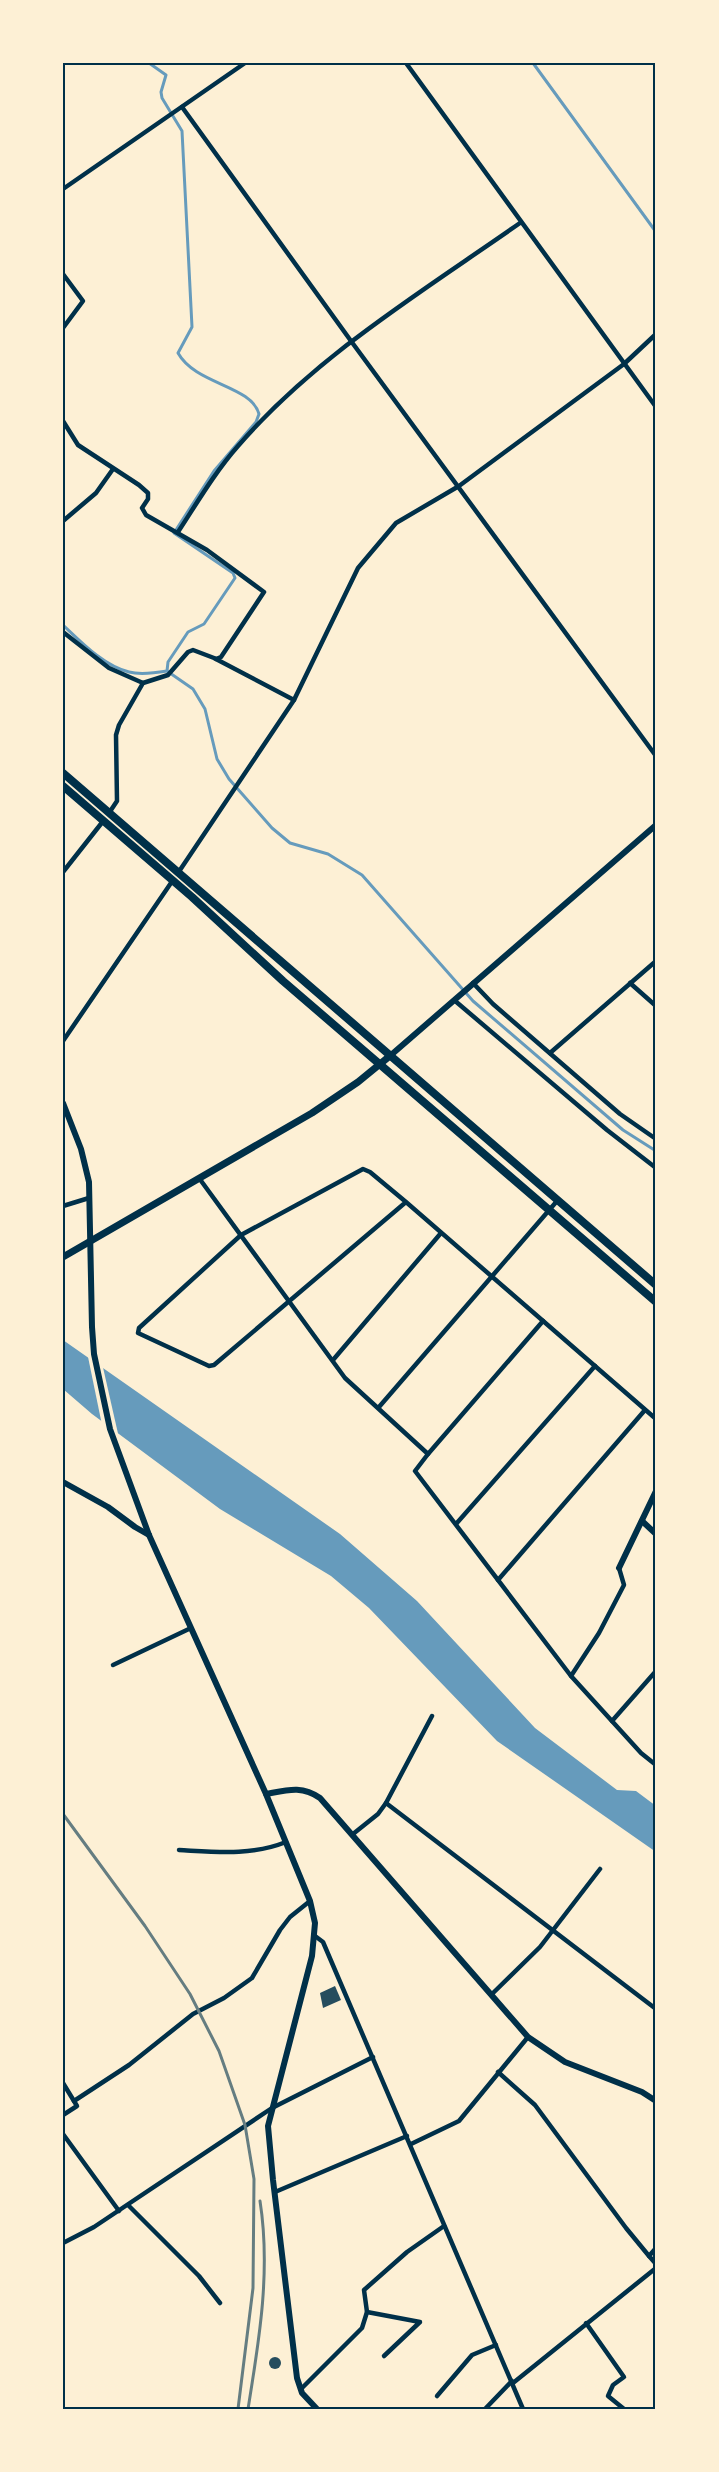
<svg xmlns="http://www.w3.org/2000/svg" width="719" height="2472" font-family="'Titillium Web',sans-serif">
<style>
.water{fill:#669bbc}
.pier{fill:#fdf0d5}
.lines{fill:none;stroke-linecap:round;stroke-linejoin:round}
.stream{stroke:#669bbc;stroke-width:3}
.building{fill:#264d5e}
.minor{stroke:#003049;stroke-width:4.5}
.tertiary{stroke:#003049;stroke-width:6}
.secondary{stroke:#003049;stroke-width:7}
.primary{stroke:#003049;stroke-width:8}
.rail{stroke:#657d81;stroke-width:3}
.neatline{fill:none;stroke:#003049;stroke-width:2}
</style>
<rect width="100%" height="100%" fill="#fdf0d5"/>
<path class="water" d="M63,1340L340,1534L417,1601L535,1728L617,1790L636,1791L656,1806V1852L497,1741L369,1608L331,1576L220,1509L92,1414L63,1389Z"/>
<path class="pier" d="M87,1352L102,1363L119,1438L102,1425Z"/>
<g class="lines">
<g class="stream">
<path d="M149,63L166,75L161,92L162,98L182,131L192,327L178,353C196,385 251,385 259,414L256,422L214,471L174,533L233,573L235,578L204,624L188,632L168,662L167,671L193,689L205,709L217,759L229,779L272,828L290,843L328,854L362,875L473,1001L623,1130L656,1151"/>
<path d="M533,63L656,232"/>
<path d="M63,625C81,642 104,666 129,672C140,675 155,673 167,671"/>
</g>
</g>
<g class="building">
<path d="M335,1986L341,2000L323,2008L320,1993Z"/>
<circle cx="275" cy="2363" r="6"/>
</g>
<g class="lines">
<g class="minor">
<path d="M406,63L656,407"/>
<path d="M182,107L351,341L656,756"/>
<path d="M63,189L245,63"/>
<path d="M63,274L83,301L63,328"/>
<path d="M63,421L78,445L139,485L148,493V499L142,508L146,515L207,550L264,592L221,657L216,659"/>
<path d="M63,521L96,493L113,469"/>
<path d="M178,532C197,503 215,472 238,446C317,355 423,291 520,223"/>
<path d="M63,632L109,668L143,683"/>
<path d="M109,813L117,801L116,735L119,725L143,683L168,675L188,652L193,650L214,658L294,700"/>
<path d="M63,872L104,820"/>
<path d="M178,873L294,700L358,568L396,523L459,486L624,364L656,334"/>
<path d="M473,983L493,1004L620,1114L656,1139"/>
<path d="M630,983L656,1006"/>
<path d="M454,1000L607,1130L656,1168"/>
<path d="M63,1041L173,880"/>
<path d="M550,1053L656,961"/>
<path d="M199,1178L345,1378L428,1454L415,1471L571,1676"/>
<path d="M406,1202L214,1365L209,1366L138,1333L139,1328L241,1235L363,1169L370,1172L406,1202L656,1419"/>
<path d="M63,1206L89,1198"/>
<path d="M333,1360L441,1233"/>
<path d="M379,1407L557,1201"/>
<path d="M428,1454L543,1321"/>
<path d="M456,1524L595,1366"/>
<path d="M619,1568L624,1585L599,1633L571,1676L641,1753L656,1765"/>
<path d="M498,1580L645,1410"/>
<path d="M113,1665L191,1628"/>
<path d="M612,1721L656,1671"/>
<path d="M386,1803L656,2009"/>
<path d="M353,1834L378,1814L386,1803L432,1716"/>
<path d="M179,1850C216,1852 251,1856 286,1842"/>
<path d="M315,1936L323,1942L523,2409"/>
<path d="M491,1995L540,1947L600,1869"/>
<path d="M498,2072L535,2105L626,2228L649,2256"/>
<path d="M63,2083L77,2106L63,2115"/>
<path d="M74,2101L129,2065L193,2014L224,1998L252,1978L280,1930L290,1917L310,1901"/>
<path d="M63,2134L119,2211"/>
<path d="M411,2144L459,2121L528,2037"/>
<path d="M275,2192L407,2136"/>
<path d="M128,2205L199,2276L220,2303"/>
<path d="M63,2243L94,2227L272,2108L373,2057"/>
<path d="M656,2248L649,2256L656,2264"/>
<path d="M367,2312L420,2322L384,2356"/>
<path d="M586,2323L624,2377L613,2385L608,2396L624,2409"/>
<path d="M513,2383L656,2268"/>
<path d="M301,2389L362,2328L367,2312L364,2290L407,2252L444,2226"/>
<path d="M437,2396L472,2355L496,2345"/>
<path d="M485,2409L512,2381"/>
</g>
<g class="tertiary">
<path d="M391,1055L656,825"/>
<path d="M63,1103L81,1149L89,1182L92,1327L94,1354L110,1429L149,1535L266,1794L310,1901L315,1923L312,1956L268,2126L273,2180L297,2378L302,2393L317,2409"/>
<path d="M63,1482L108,1507L135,1527L149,1535"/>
<path d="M642,1521L656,1534"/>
<path d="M619,1568L656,1491"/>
<path d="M266,1794C287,1790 302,1785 320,1798L528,2037L565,2062L642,2092L656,2101"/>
</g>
<path class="secondary" d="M63,1257L312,1113L358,1082L391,1055"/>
<g class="primary">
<path d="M63,773L656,1285"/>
<path d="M63,786L192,897L283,981L656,1302"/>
</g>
<g class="rail">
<path d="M63,1814L145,1926L190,1994L219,2051L245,2125L254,2179L253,2288L238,2409"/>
<path d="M248,2409C259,2341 271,2271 260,2201"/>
</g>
</g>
<rect width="719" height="2472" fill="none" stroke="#fdf0d5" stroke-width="129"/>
<rect x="64" y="64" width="590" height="2344" class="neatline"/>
</svg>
